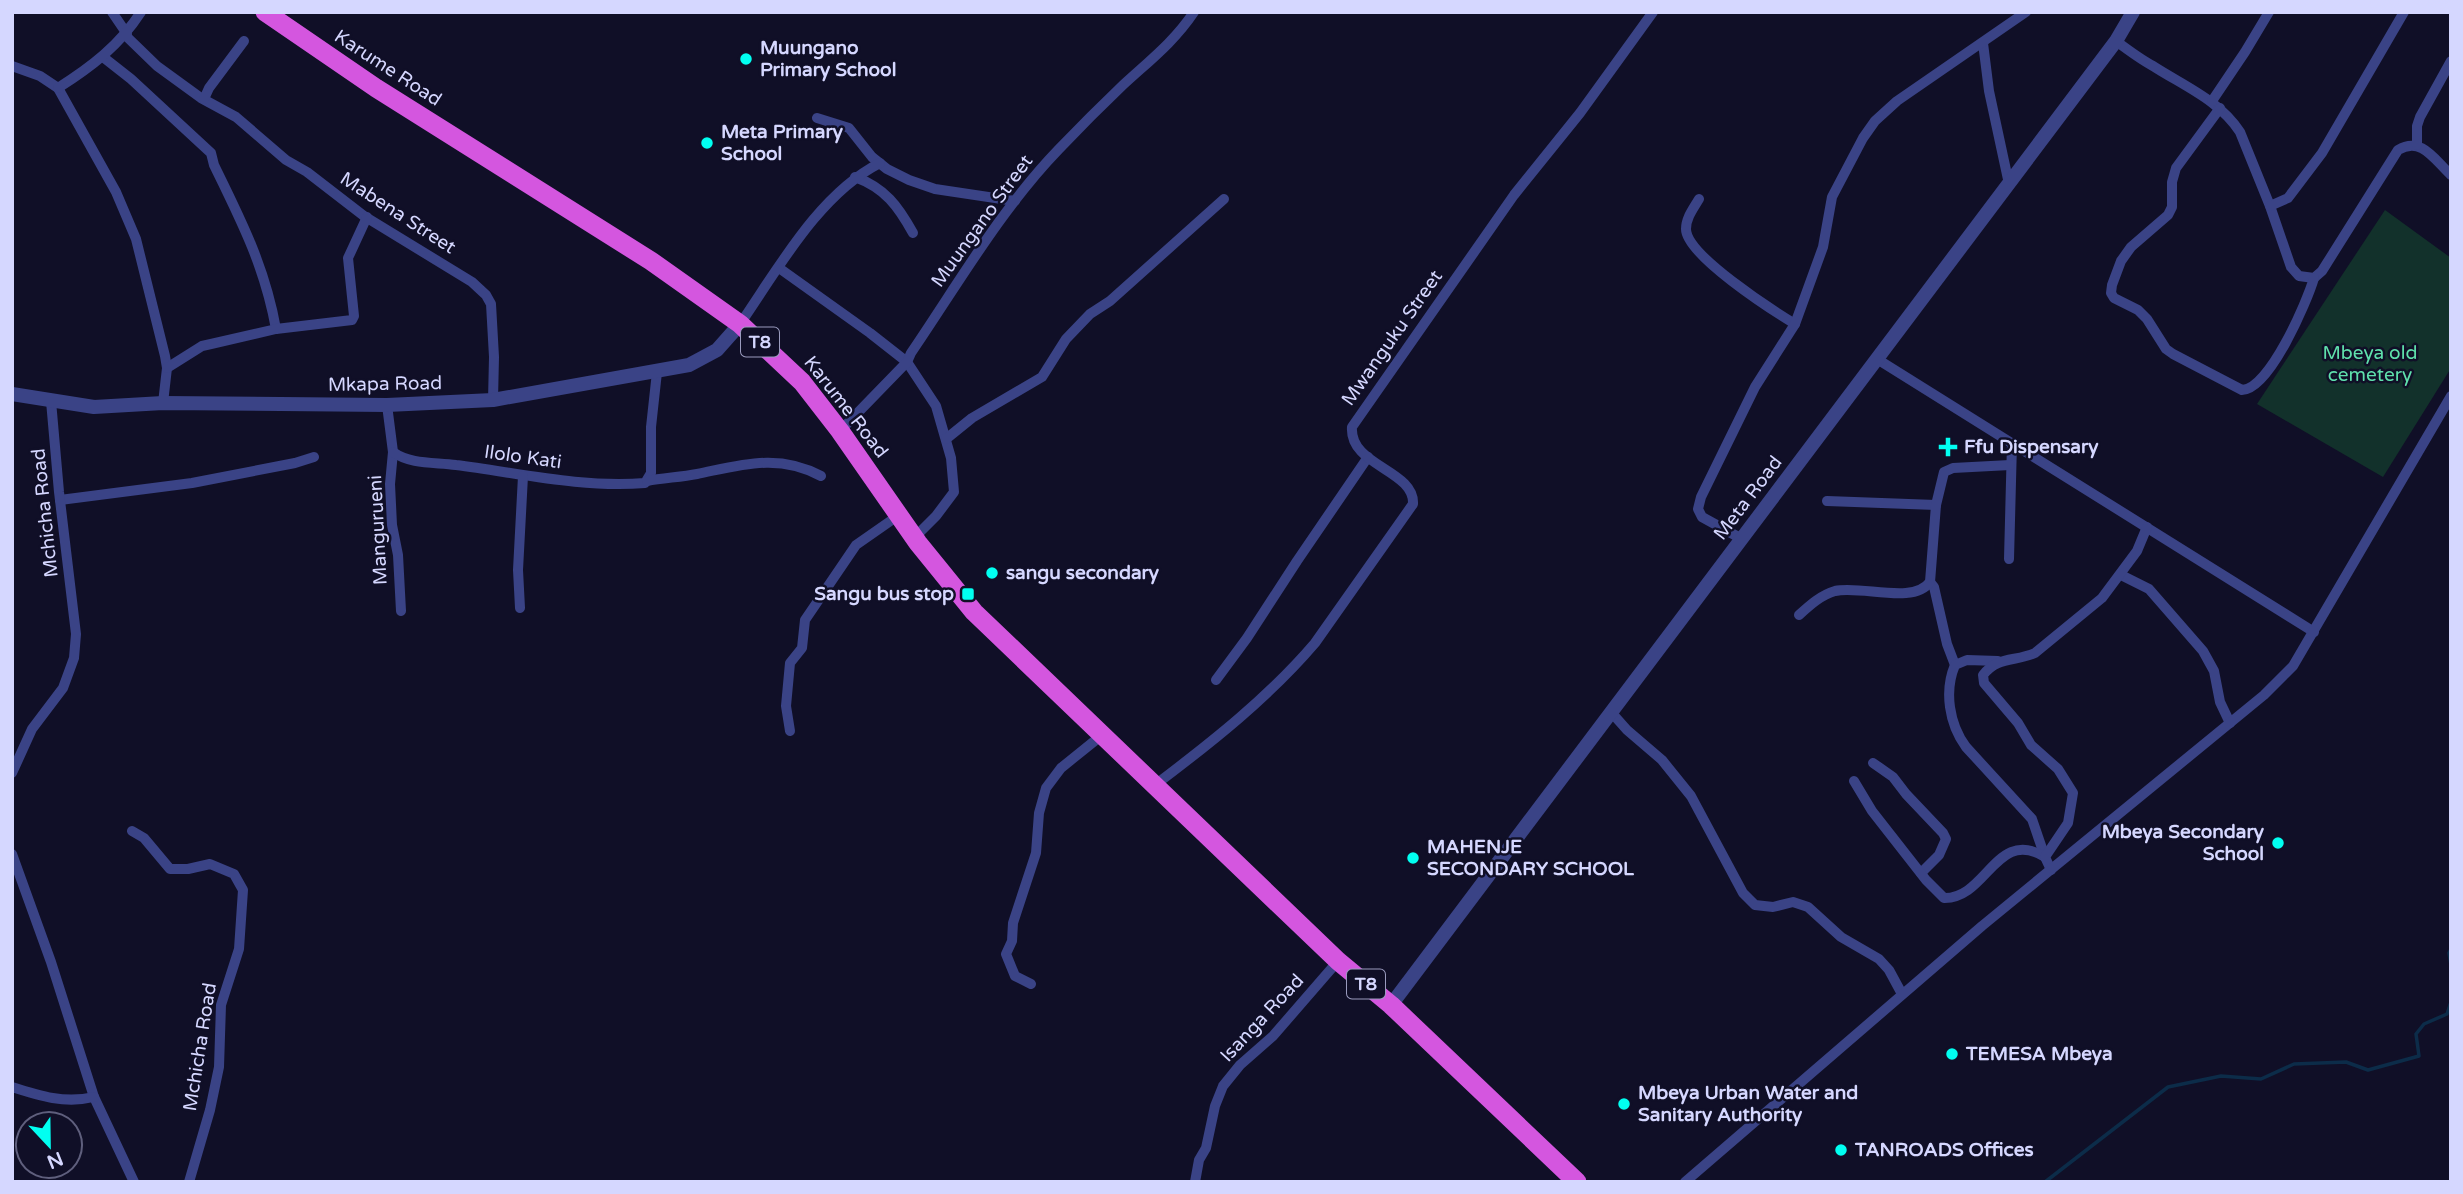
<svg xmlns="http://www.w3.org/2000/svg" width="2463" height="1194" font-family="'Varela Round',sans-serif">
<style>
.green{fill:#12312b}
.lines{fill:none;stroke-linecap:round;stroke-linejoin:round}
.stream{stroke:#0c2c49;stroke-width:3.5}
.minor{stroke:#3a4386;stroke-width:10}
.tertiary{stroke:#3a4386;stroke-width:14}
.trunk{stroke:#d456df;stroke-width:19}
.poi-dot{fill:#01fff1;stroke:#100f27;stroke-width:2.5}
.labels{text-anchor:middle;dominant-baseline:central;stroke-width:5;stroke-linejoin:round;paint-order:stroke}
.shield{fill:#100f27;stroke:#9a9bbe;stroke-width:2}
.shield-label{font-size:18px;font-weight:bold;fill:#d5d7ff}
.poi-label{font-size:19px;font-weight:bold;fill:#d5d7ff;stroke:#100f27;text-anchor:start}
.street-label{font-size:19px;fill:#d5d7ff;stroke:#100f27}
.park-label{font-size:19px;fill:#5fe0ac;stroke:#100f27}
</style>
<rect width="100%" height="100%" fill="#100f27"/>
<path class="green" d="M2385,210L2451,258V368L2383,477L2257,404Z"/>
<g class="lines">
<g class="stream">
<path d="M2451,949L2449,953L2451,965"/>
<path d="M2045,1182L2168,1087L2221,1076L2261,1079L2294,1064L2346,1062L2368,1070L2419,1056L2416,1034L2424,1024L2447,1014L2451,1002"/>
</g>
<g class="minor">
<path d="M112,12L127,34"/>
<path d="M125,35L157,66L201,98L236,117L286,160L307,172L364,216L472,282L486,295L491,304L494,357L493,400"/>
<path d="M2116,41C2128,50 2140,59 2153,66C2184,86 2219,100 2240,132L2270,206L2291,267L2299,276L2314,278L2322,271L2398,150C2421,136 2434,159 2451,175"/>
<path d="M1983,43L1989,91L2009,184"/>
<path d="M103,57L131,79L211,153L214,165C241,220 265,267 276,329"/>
<path d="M12,66L40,76L58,88L116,192L136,239L165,356L167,368L163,403"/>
<path d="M58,88C91,67 119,46 141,12"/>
<path d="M204,99L209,88L244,41"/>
<path d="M2212,101L2245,52L2269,12"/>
<path d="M2220,108L2176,168L2172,182V207L2168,215L2131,247L2121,261L2112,285L2111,293L2114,298L2138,310L2147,319L2166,349L2173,354L2242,390C2269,390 2307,302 2314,278"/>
<path d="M817,118L849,128L872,157L887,169L909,180L935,189L1015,201"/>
<path d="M2417,145V126L2420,117L2451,61"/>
<path d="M855,177C885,188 898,206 913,233"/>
<path d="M1699,199C1693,209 1686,218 1686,229C1686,255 1772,310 1795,324"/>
<path d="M2270,206L2288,198L2322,153L2404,12"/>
<path d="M779,268L870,333L907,362L936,406L951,458L954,492L936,516L915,537"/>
<path d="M740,324C778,269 819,194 880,163"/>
<path d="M1877,359L2314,632"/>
<path d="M167,368L202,346L211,344L276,329L352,320L354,316L348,258L367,217"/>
<path d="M387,405L393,452L390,484L392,525L398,555L401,611"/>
<path d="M840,431L907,362L911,353C958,284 1001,209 1059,149C1080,127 1101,106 1123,85C1149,61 1174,42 1194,12"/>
<path d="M946,439L972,418L1042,377L1066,339L1090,314L1110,301L1224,199"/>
<path d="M393,452C411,465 436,462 456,465C519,473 581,488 645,483L651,473V427L657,372"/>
<path d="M647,481C664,478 681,477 697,474C742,465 778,453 821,476"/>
<path d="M60,500L192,483L295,463L314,457"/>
<path d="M1827,501L1936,505"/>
<path d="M1742,539L1702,517L1698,509L1701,497L1755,387L1795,324L1823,247L1832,197L1863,138L1875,121L1897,101L2026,12"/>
<path d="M2009,559L2012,443"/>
<path d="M2121,575L2149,589L2203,651L2214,671L2220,702L2230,723"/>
<path d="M1930,582L1934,587L1947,644L1955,665"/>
<path d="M520,608L518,570L523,476"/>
<path d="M1799,615C1810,605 1821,595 1835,591C1862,585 1913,605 1930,582L1936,505L1944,472L1953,468L2010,465"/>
<path d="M1998,661L1967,660L1955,665C1944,691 1949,724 1966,747L2032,819L2045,857"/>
<path d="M1216,680L1247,638L1297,561L1368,457"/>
<path d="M1611,712L1627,730L1662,760L1691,796L1743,893L1755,905L1773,907L1793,902L1808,907L1841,937L1879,959L1889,970L1902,994"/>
<path d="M790,731L786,706L790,663L802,648L805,620L856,545L899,515"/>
<path d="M1873,763L1893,777L1906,794L1943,833L1946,839L1939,855L1921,873"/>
<path d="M12,773L32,729L63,688L74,658L76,634L59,492L51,401"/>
<path d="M1854,781L1872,811L1926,880L1944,898C1987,899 1996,827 2045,857"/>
<path d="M1155,785C1212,742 1269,697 1315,643L1413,504C1415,470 1349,466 1352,427L1514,195L1580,113L1653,12"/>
<path d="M132,831L144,838L170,869H188L210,864L234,874L243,890L239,949L221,1005L219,1067L210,1110L189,1182"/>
<path d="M12,854L51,962L94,1097L134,1182"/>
<path d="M2051,870L2045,857L2068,823L2073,793L2058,769L2031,745L2018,723L1984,683L1983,675C1998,656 2014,662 2035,653L2102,598L2137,551L2147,527"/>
<path d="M1031,984L1015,976L1006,954L1012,941L1013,923L1036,853L1039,813L1046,788L1061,768L1102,735"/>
<path d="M12,1087C40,1096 65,1104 94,1097"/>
<path d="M1195,1182L1199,1160L1206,1148L1215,1106L1223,1086L1240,1065L1273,1036L1338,961"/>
<path d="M1685,1182L1982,926L2264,695L2293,666L2451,396"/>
</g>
<g class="tertiary">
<path d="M12,394L94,407L163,403L387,405L493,400L689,365L717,350L740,324"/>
<path d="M1391,1005L2116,41L2133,12"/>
</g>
<path class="trunk" d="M265,12L376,88L651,261L740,324L802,382L840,431L918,543L974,612L1338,961L1391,1005L1577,1182"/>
</g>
<g class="poi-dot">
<circle cx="746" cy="59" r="7"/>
<circle cx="707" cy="143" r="7"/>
<path d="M1944.5 436.5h7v7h7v7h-7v7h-7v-7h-7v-7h7z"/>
<circle cx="992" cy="573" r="7"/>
<rect x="961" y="587" width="14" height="14" rx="3.5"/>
<circle cx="2278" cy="843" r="7"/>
<circle cx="1413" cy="858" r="7"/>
<circle cx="1952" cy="1054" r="7"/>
<circle cx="1624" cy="1104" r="7"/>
<circle cx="1841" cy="1150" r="7"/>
</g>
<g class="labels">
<g class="shield">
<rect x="741" y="327.5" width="38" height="29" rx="5"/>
<rect x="1347" y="969.5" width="38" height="29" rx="5"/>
</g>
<g class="shield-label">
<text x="760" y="342">T8</text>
<text x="1366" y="984">T8</text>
</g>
<g class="poi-label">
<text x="760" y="48">Muungano<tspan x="760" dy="22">Primary School</tspan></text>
<text x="721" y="132">Meta Primary<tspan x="721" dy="22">School</tspan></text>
<text x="1964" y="447">Ffu Dispensary</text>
<text x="1006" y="573">sangu secondary</text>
<text x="954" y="594" text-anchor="end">Sangu bus stop</text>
<text x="2264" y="832" text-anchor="end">Mbeya Secondary<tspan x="2264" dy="22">School</tspan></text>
<text x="1427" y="847">MAHENJE<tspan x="1427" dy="22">SECONDARY SCHOOL</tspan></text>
<text x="1966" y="1054">TEMESA Mbeya</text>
<text x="1638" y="1093">Mbeya Urban Water and<tspan x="1638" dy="22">Sanitary Authority</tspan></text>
<text x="1855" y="1150">TANROADS Offices</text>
</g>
<g class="street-label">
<text transform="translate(388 68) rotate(33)">Karume Road</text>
<text transform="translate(398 213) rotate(33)">Mabena Street</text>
<text transform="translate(982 221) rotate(-54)">Muungano Street</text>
<text transform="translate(1392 338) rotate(-55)">Mwanguku Street</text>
<text transform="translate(385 384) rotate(-1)">Mkapa Road</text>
<text transform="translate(846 407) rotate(52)">Karume Road</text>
<text transform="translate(523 457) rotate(8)">Ilolo Kati</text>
<text transform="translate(1748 498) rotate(-53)">Meta Road</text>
<text transform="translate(45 513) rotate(-96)">Mchicha Road</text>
<text transform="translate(378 530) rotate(-93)">Mangurueni</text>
<text transform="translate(1262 1018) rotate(-47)">Isanga Road</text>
<text transform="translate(200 1047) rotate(-81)">Mchicha Road</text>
</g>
<g class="park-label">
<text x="2370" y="353">Mbeya old<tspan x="2370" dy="22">cemetery</tspan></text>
</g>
</g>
<rect width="2463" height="1194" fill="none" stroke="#d5d7ff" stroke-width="28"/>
<g transform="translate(49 1145) rotate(158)"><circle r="33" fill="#100f27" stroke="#5f5f7d" stroke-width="2"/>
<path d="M0-5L12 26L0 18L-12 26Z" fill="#01fff1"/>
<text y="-10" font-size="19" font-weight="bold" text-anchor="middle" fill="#d5d7ff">N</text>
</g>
</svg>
